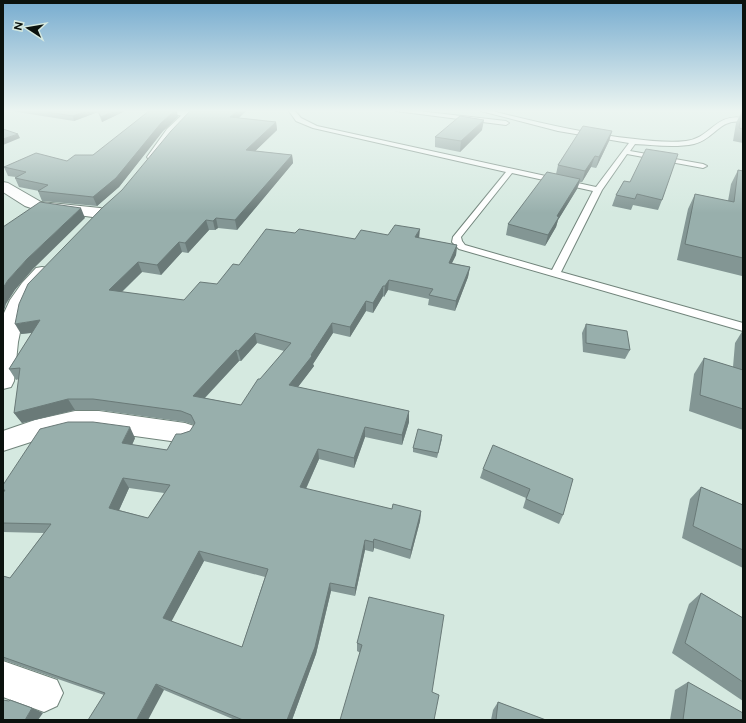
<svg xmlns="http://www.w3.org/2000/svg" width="746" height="723" font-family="Figtree,sans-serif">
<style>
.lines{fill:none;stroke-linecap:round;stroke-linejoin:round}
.service-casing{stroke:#71847b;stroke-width:2}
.minor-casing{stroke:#71847b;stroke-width:2}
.tertiary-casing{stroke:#71847b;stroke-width:2}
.service{fill:#fff;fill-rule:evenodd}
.minor{fill:#fff;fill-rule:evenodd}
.tertiary{fill:#fff;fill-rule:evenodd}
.wall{fill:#839694;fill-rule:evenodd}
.shaded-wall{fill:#6a7a78}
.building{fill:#98afac;stroke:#6a7a78;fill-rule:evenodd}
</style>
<rect width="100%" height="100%" fill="#d5e9e0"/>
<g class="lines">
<defs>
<g id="service">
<path d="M289,111H295L301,118L317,126L596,187L629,143L558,131L481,111H492C540,123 587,134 635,139C651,141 669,143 686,141C710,139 715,113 743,118V122C719,118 715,139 694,144C675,148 654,145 635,144L630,151L703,164L707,166L703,168L627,154L602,190L561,272L743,323V331L459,249L452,242L453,237L506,172L313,128L296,121ZM512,173L593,191L552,270L465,245L462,241L461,237Z"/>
<path d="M396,111H418L506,121L509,123L506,125Z"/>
</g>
<g id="minor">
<path d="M167,111H190L193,114L188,117L168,113Z"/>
<path d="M3,182L8,183L41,202L100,208L105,210L108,213L105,216L100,218L34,209L25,206L3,192Z"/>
<path d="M75,411H99L185,423L194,426L198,433L194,440L185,443L99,431H75L37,440L3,451V431L35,420Z"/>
<path d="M3,661L57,680L63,693L57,706L44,712L3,697Z"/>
</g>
<g id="tertiary">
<path d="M186,111H198L175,133L157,160H149L147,157L167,129Z"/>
<path d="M42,267L48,268L51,272L32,296L24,313L18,342L14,381L11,387L3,389L4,313L10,300L22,283L36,268Z"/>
</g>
</defs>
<use href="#service" class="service-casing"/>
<use href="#minor" class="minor-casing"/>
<use href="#tertiary" class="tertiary-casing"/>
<use href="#service" class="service"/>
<use href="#minor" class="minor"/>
<use href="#tertiary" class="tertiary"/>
</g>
<g class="wall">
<path d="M11,111H125L102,122L98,112L74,121Z"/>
<path d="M742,111H743V143L733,141L736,123Z"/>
<path d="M178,117L163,131L119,187L97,206L42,201L38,191H39L19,187L15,178L16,177L8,176L4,167L67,161L93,155Z"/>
<path d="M239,118L276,122L277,130L255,151L292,155L293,163L237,230L218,228L215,230H209L188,253L182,252L161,275L142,272L122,292L184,300L217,284L239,265L295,233L355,239L388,235L419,238L457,245L456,255L452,263L470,267L468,277L455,311L428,305L429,299L388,290L384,297L383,296L373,313L366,311L350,337L333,333L313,364L314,366L298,387L409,411V422L402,445L365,437L354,468L319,459L306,489L392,509L421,511L420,521L410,559L374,548L373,552L365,550L355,596L331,591L316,654L292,720H235L164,690L104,695L3,660V576L10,578L44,533L3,532V485L135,438L132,445L167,450L181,434L190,431L194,425L185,422L99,410H75L22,423L14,413L19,379L16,380L9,369L32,333L21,334L122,190ZM257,343L284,351L241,405L205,398L239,361H241ZM129,488L164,493L148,518L119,510ZM204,561L265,577L242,647L171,621Z"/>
<path d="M482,130L460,152L435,147V137Z"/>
<path d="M612,131L609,141L596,168L591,167L582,182H580L577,189L558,220L556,227L545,246L506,235L508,224L556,174L558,165Z"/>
<path d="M738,170L743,171V290L742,276L677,260L688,209L695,194L728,201L731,184Z"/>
<path d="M624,181L662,200L658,210L633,205L631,210L612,206L616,195Z"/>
<path d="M586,324L630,350L625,359L583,352L582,333Z"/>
<path d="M743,330V430L689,411L694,374L704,358L733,367L735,343Z"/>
<path d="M442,439L437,458L413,452V448Z"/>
<path d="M483,469L573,479L563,515L559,524L523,508L526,498L480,478Z"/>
<path d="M701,487L743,505V568L682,538L690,499Z"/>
<path d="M701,593L743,618V701L672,653L689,604Z"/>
<path d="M369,597L432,692L357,651V643Z"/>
<path d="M688,682L743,720H670L675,690Z"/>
<path d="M498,702L546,720H491L493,710Z"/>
</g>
<g class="shaded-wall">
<path d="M86,111H98V112L74,121L73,116Z"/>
<path d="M114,111H125L102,122L101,117Z"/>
<path d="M174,111H177L178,117L163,131L119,187L97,206L93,197L161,123Z"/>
<path d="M237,111H246L232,125L230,117Z"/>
<path d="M484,120L482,130L460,152L461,141Z"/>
<path d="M276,122L277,130L248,158L246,150Z"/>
<path d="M612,131L609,141L596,168L599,157Z"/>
<path d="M18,134L20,138L3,145V139Z"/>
<path d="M292,155L293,163L237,230L235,220Z"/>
<path d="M595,156L591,167L582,182L585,171Z"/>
<path d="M580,179L577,189L558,220L556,227L545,246L548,235L557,216Z"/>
<path d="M81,208L85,218L33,269L15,290L6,304L3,314V288L8,280L27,259Z"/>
<path d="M216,218L218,228L215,230L213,221Z"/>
<path d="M206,220L209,230L188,253L185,243Z"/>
<path d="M420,229L419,239L415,237Z"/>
<path d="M179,242L182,252L161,275L157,265Z"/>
<path d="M457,245L456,255L447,273L449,263Z"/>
<path d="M138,262L142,272L113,300L109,290Z"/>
<path d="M470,267L468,277L455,311L456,301Z"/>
<path d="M389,280L388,290L384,297L385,286Z"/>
<path d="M383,286V296L373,313V303Z"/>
<path d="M366,301V311L350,337V327Z"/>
<path d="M40,320L46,331L21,334L15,324Z"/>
<path d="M332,323L333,333L313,364L314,366L291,396L289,385L311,355Z"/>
<path d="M255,333L257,343L241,361L238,351Z"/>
<path d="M236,350L239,361L197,406L193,396Z"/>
<path d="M68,399L75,410L22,423L14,413Z"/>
<path d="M409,411V422L402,445V435Z"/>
<path d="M130,427L135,438L128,454L122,443Z"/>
<path d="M365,427V437L354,468V458Z"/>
<path d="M318,449L319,459L302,497L300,487Z"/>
<path d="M123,478L129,488L116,517L109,508Z"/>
<path d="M421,511L420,521L410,559L411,550Z"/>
<path d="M374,539V548L373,552V542Z"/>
<path d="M365,540V550L355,596V588Z"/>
<path d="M199,551L204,561L169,626L163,618Z"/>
<path d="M330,583L331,591L316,654L292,720H287Z"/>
<path d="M156,684L164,690L148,720H138L137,719Z"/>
<path d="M32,708L43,713L38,720H25Z"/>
</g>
<g class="building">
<path d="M41,111H86L73,116Z"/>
<path d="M98,111H114L101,117Z"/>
<path d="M149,111H174L161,123L116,178L93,197L38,191L48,185L15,178L26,172L4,167L36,153L67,161L75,155H93Z"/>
<path d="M190,111H237L230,117L276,122L246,150L292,155L235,220L216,218L213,221L206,220L185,243L179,242L157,265L138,262L109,290L184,300L200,282L217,284L233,264L239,265L266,229L295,233L299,229L355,239L361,230L388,235L395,225L420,229L415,237L457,245L449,263L470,267L456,301L429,295L433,289L389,280L385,286H383L373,303L366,301L350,327L332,323L311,355L312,356L289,385L409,411L402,435L365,427L354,458L318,449L300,487L392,509L393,504L421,511L411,550L374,539L373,542L365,540L355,588L330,583L315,647L287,720H243L156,684L137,719L138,720H88L105,693L3,657V576L10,578L51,524L3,523V493L5,490H3V485L40,429L68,422H93L130,427L122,443L167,450L176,434H181L190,431L195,423L191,415L181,411L93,399H68L14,413L20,368L9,369L40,320L15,324L19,304L28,284L102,208L122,190L171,131ZM255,333L291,343L260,379H258L241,405L193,396L236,350L238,351ZM123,478L170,485L148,518L109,508ZM199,551L268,569L242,647L163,618Z"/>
<path d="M742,111H743V129L739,128Z"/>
<path d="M460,116L484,120L461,141L435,137Z"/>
<path d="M583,126L612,131L599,157L595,156L585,171L558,165Z"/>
<path d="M3,129L18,134L3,139Z"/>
<path d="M646,149L678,154L662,200L637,194L635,199L616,195L624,181L630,182Z"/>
<path d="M738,170L743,171V258L685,244L695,194L734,202Z"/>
<path d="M547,172L580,179L557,216L559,217L548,235L508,224Z"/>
<path d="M40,202L81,208L27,259L8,280L3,288V227Z"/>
<path d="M586,324L627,331L630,350L586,343Z"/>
<path d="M704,358L743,370V409L700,395Z"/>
<path d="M418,429L442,435L438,453L413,448Z"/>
<path d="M493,445L573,479L563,515L526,499L530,489L483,469Z"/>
<path d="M701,487L743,505V550L693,526Z"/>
<path d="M701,593L743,618V682L685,643Z"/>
<path d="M369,597L444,615L432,692L439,695L434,720H340L362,645L357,643Z"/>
<path d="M688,682L743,713V720H683Z"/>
<path d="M3,700L9,701L10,700L32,708L25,720H3Z"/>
<path d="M498,702L546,720H496Z"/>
</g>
<linearGradient id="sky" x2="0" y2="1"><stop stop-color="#77accf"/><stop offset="0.52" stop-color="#ecf5f1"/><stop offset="1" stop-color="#ecf5f1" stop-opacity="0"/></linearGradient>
<rect width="746" height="213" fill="url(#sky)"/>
<rect width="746" height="723" fill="none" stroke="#0b120e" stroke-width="8"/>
<g transform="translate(28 28) rotate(282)" stroke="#d5e9e0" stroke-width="3" paint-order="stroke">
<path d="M0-3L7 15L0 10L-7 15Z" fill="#0b120e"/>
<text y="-6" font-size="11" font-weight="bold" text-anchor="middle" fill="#0b120e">N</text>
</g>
</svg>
